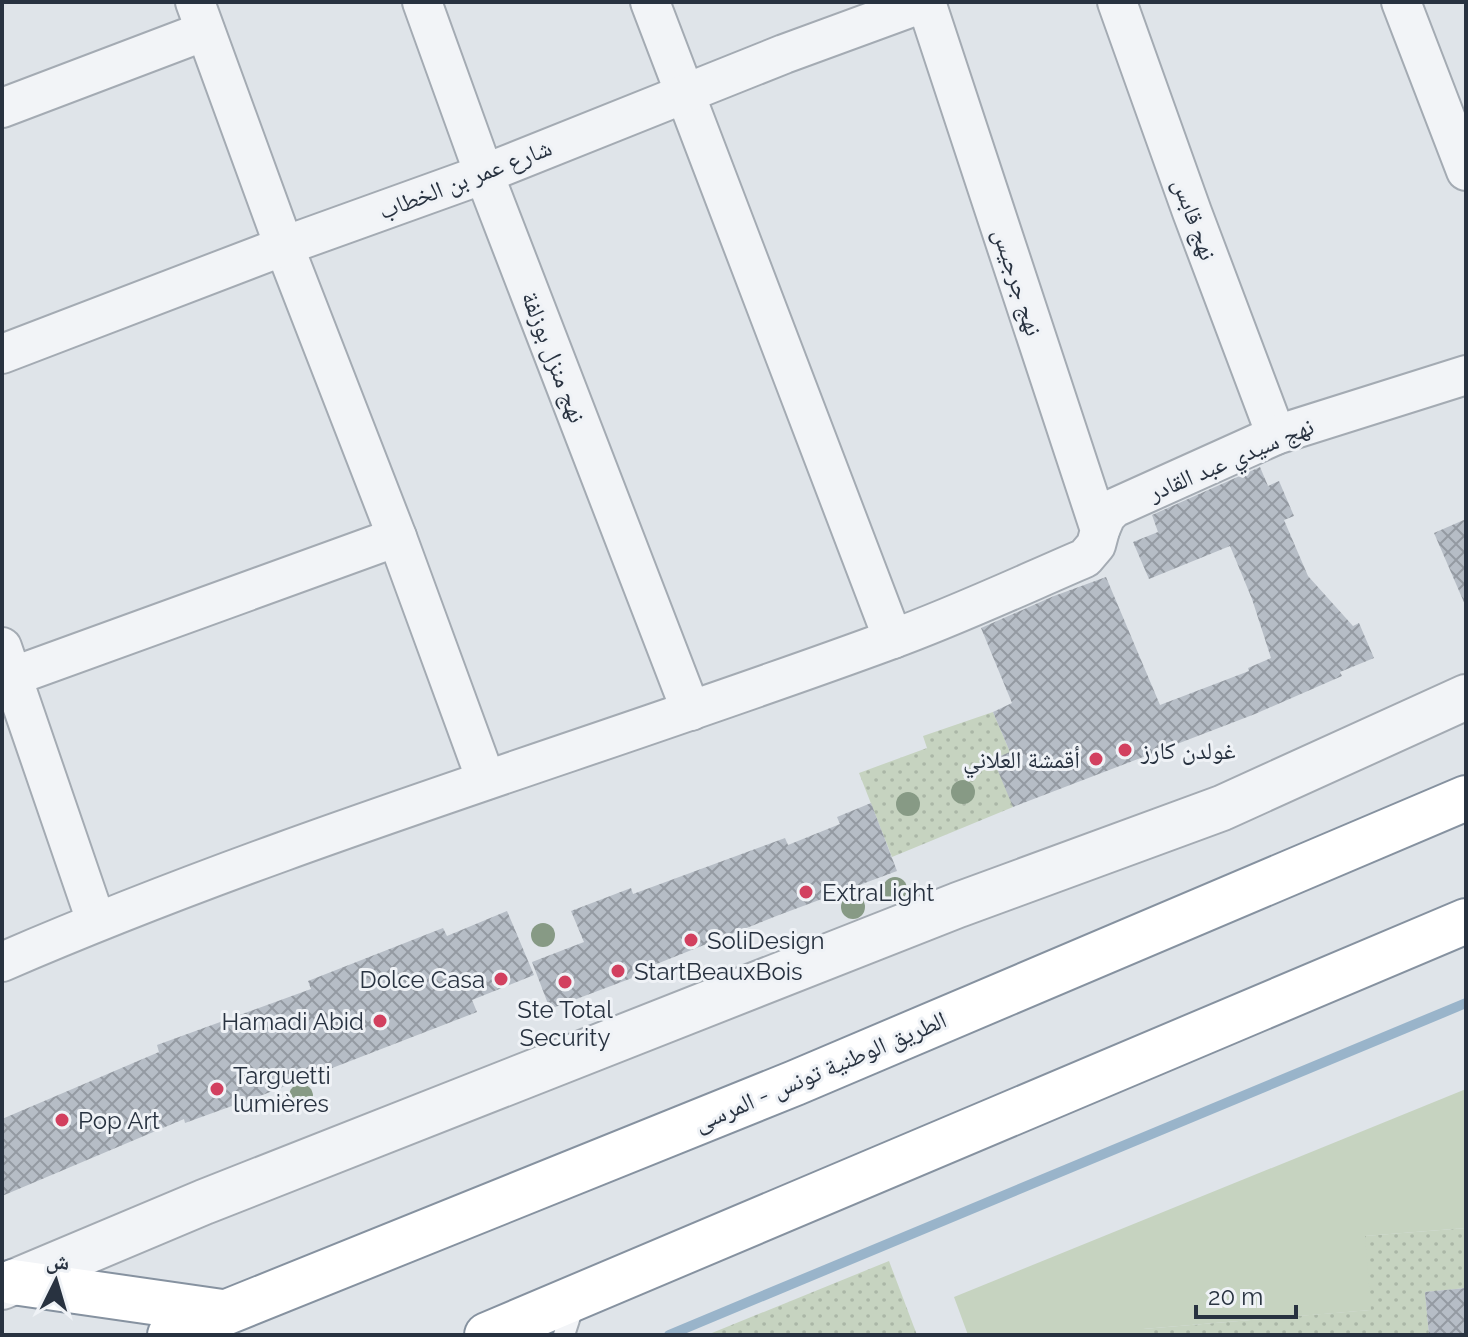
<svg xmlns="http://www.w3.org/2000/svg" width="1468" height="1337" font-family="Raleway,'Noto Naskh Arabic',sans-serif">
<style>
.grass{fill:url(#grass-dots)}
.garden{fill:#c6d3c0}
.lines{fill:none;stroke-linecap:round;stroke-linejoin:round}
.stream{stroke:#99b4ca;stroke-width:10}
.building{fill:url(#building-cross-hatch)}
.service-casing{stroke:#a4abb3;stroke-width:24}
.minor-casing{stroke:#a4abb3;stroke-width:42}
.tertiary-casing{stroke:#a4abb3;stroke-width:48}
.trunk-casing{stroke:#8692a0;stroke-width:48}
.service{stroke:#f2f4f7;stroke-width:20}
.minor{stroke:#f2f4f7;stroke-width:38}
.tertiary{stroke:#f2f4f7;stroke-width:44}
.trunk{stroke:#fff;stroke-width:44}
.tree{fill:#879a85}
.poi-dot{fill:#d2405f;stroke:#eff2f6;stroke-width:3}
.labels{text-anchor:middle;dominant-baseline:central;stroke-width:6;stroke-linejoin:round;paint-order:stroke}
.street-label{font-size:24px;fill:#283240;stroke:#eff2f6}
.poi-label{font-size:24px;fill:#283240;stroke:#eff2f6;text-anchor:start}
</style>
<defs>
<pattern id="grass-dots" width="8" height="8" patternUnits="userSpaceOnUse" patternTransform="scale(2)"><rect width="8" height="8" fill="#c6d3c0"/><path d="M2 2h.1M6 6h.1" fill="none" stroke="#aab6a6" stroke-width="1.8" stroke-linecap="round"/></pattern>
<pattern id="building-cross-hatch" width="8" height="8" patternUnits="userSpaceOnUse" patternTransform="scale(2)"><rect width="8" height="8" fill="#b6bdc6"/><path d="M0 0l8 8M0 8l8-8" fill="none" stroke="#949aa2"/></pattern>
</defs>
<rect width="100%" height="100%" fill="#dfe4e9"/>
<g class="grass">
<path d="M993,712L1010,752L1013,807L892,857L859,773L927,748L923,736Z"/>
<path d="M1466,1228V1288L1425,1292L1429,1335H1143V1329L1370,1310L1364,1236Z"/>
<path d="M889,1261L917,1335H707Z"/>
</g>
<path class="garden" d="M1466,1089V1228L1365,1236L1371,1310L1143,1329V1335H968L954,1297Z"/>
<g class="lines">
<path class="stream" d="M669,1335L1466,1003"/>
</g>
<g class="building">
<path d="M1260,467L1268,486L1279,481L1294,516L1284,520L1308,576L1353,626L1359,623L1374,658L1340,672L1342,676L1255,714L1013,807L993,759L1010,752L993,712L1012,703L981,628L1054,596L1106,577L1160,705L1249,671L1248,668L1271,658L1252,599L1230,546L1149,579L1133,542L1158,532L1152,515Z"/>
<path d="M1466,519V607L1434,533Z"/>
<path d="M871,803L897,871L779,915L639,971L640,975L550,1009L532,962L584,942L571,911L631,888L633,894L785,838L788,845L840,824L837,817Z"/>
<path d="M507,911L534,975L472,1000L477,1012L265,1094L185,1123L184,1119L2,1196V1119L159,1052L157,1045L311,989L308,981L443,928L447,936Z"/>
<path d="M1466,1288V1335H1429L1425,1292Z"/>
</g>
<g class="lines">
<defs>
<path id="service" d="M564,1335L575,1301"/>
<g id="minor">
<path d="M195,2L284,246L397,537L486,780"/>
<path d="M422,2L484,174L691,711"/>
<path d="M650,2L893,639"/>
<path d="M1117,2L1192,212L1276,435"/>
<path d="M1401,2L1466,171"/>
<path d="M2,108L205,31"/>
<path d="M2,354L284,246L484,174L784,54L926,2"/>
<path d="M1100,530L1106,516L1114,508L1276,435L1466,375"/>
<path d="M2,647L96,921"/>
<path d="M14,676L397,537"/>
<path d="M2,962C291,837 594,749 890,640C956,616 1020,586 1085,558L1096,545L1100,530L926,2"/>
</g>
<path id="tertiary" d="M2,1287L204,1202L958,905L1222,808L1466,697"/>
<g id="trunk">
<path d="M13,1282L222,1312"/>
<path d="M170,1335L795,1083L1466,798"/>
<path d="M487,1335L1466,921"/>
</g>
</defs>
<use href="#service" class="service-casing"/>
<use href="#minor" class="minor-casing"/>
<use href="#tertiary" class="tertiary-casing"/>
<use href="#trunk" class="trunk-casing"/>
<use href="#service" class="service"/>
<use href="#minor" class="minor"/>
<use href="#tertiary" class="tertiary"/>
<use href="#trunk" class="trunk"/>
</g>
<g class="tree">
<circle cx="963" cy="792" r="12"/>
<circle cx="908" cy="804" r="12"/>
<circle cx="895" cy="889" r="12"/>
<circle cx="853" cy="907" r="12"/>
<circle cx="543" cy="935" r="12"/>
<circle cx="301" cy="1096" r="12"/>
</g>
<g class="poi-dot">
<circle cx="1125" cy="750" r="8"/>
<circle cx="1096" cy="759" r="8"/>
<circle cx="806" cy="892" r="8"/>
<circle cx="691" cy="940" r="8"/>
<circle cx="618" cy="971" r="8"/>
<circle cx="501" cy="979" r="8"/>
<circle cx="565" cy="982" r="8"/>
<circle cx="380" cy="1021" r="8"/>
<circle cx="217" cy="1089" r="8"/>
<circle cx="62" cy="1120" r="8"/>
</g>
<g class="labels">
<g class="street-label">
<text transform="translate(465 179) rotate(-21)">شارع عمر بن الخطاب</text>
<text transform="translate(1195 219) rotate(70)">نهج قابس</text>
<text transform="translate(1018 282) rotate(72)">نهج جرجيس</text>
<text transform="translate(554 357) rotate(69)">نهج منزل بوزلفة</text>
<text transform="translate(1231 459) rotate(-23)">نهج سيدي عبد القادر</text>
<text transform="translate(820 1071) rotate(-23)">الطريق الوطنية تونس - المرسى</text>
</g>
<g class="poi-label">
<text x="1141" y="750">غولدن كارز</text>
<text x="1080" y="759" text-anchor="end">أقمشة العلاني</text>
<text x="822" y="892">ExtraLight</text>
<text x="707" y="940">SoliDesign</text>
<text x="634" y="971">StartBeauxBois</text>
<text x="485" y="979" text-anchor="end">Dolce Casa</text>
<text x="565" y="1009" text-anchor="middle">Ste Total<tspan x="565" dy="28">Security</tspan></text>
<text x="364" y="1021" text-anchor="end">Hamadi Abid</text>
<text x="233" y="1075">Targuetti<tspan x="233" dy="28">lumières</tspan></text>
<text x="78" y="1120">Pop Art</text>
</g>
</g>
<rect width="1468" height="1337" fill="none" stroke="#283240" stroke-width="8"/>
<g transform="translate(56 1281) rotate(5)" stroke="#eff2f6" stroke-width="6" paint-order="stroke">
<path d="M0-6L14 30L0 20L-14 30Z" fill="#283240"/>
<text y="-12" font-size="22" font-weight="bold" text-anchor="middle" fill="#283240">ش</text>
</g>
<path d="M1196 1305v12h100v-12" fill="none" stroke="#283240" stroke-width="4"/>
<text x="1208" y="1305" font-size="24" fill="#283240" stroke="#eff2f6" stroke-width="6" paint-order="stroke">20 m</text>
</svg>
